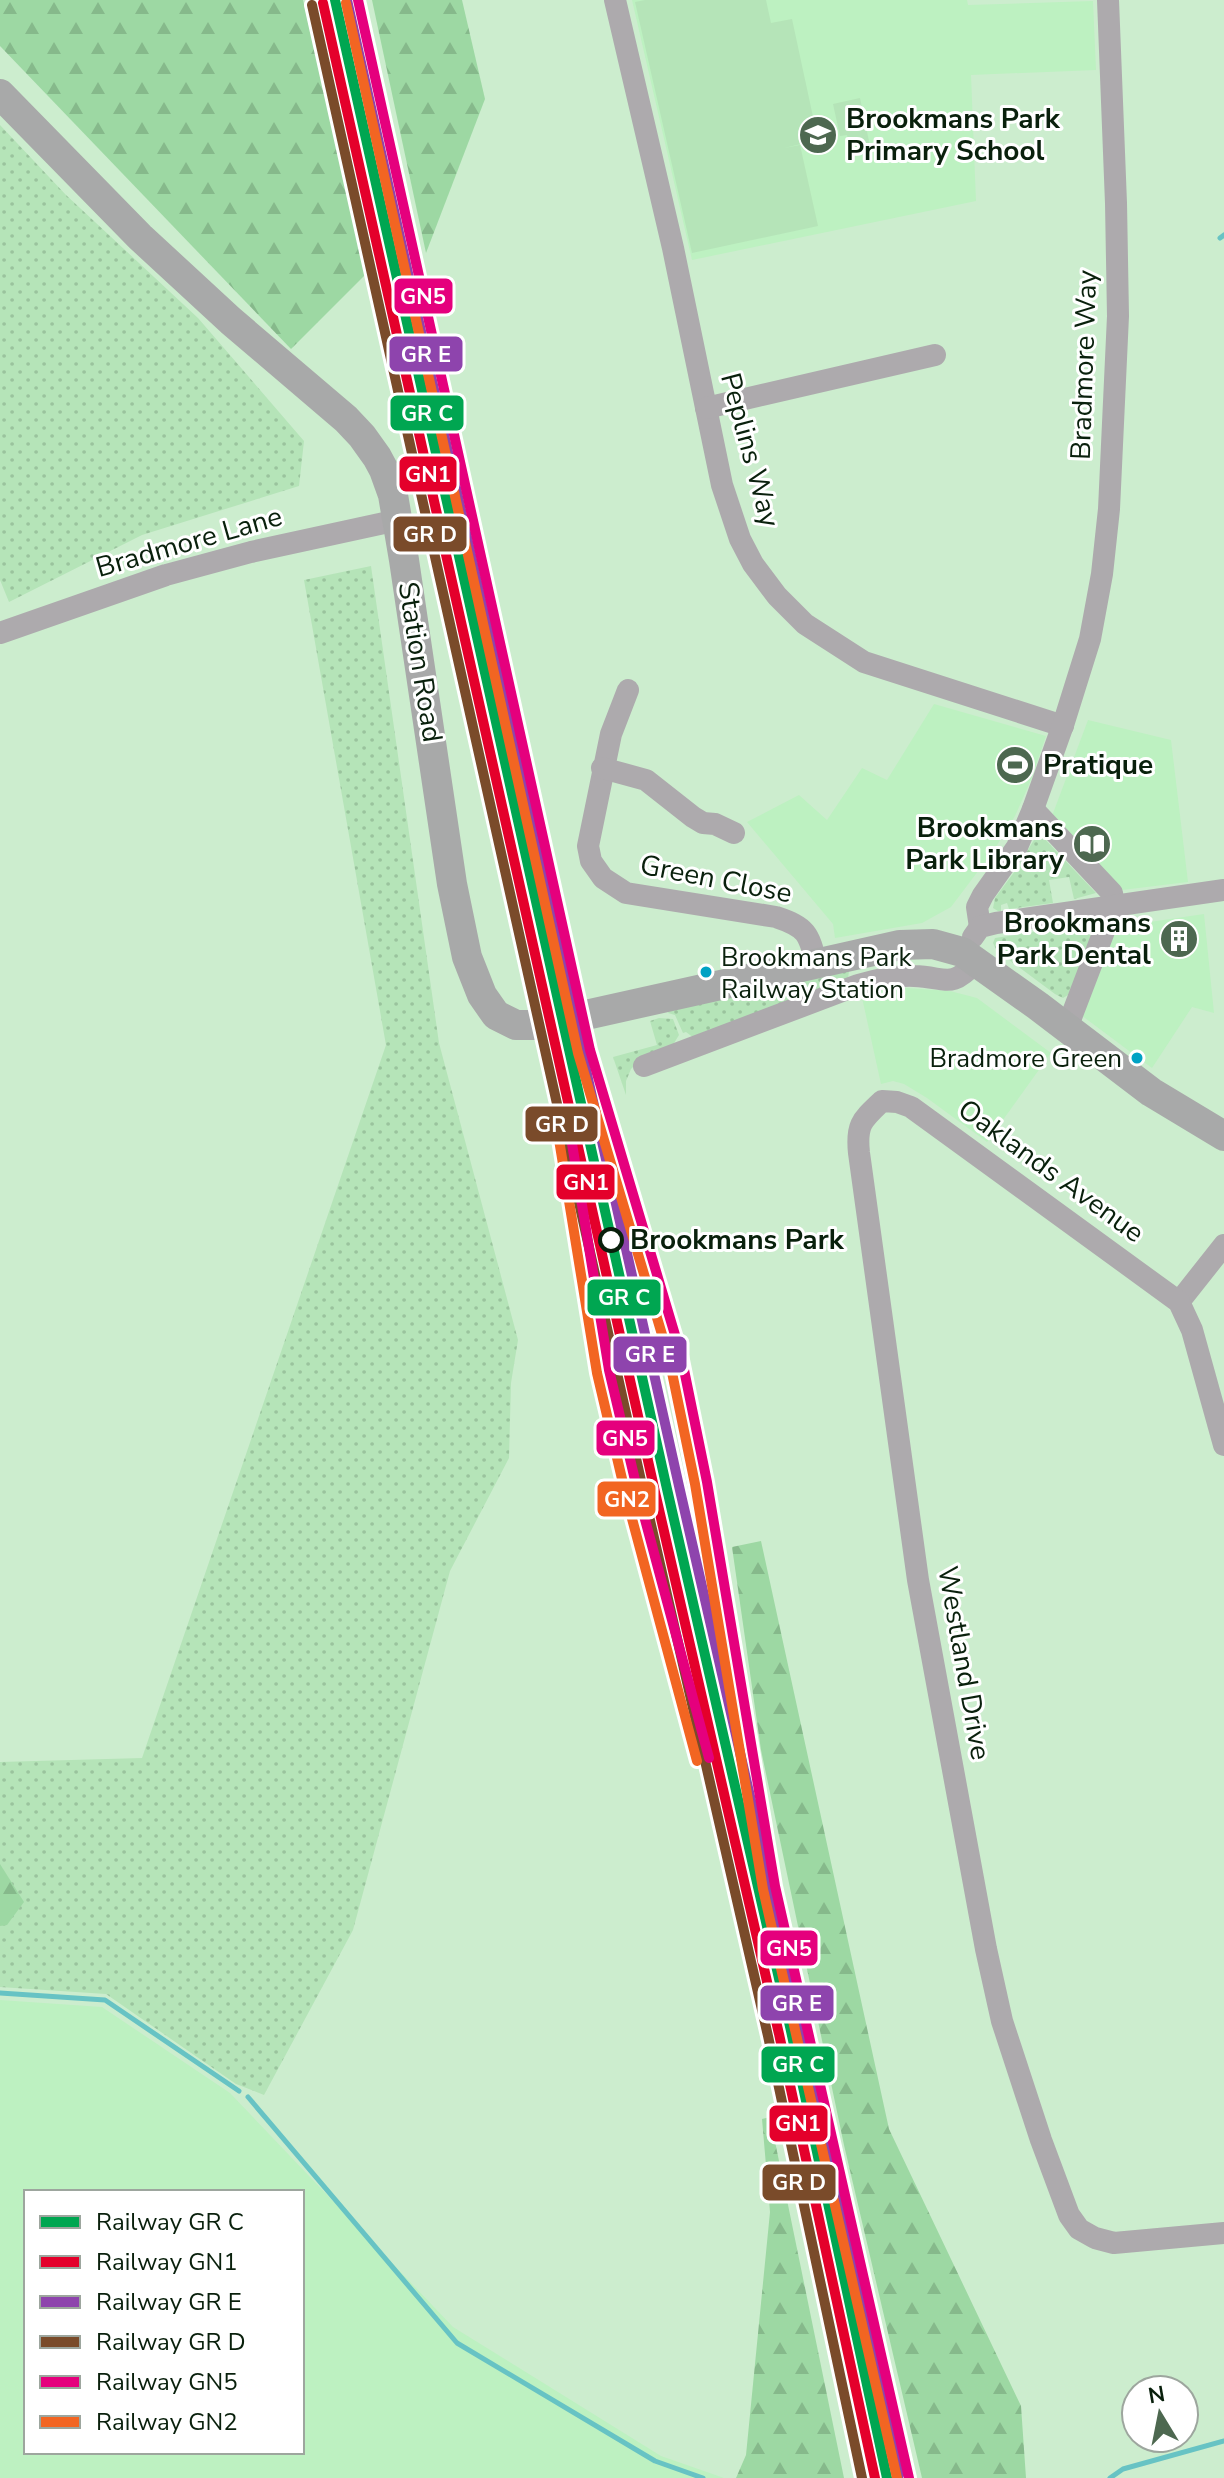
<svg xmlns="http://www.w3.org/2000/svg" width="1224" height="2478" font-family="'Nunito Sans',sans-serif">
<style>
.built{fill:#bdf1c1;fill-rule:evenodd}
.grass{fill:url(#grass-dots)}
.forest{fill:url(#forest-firs)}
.green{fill:#b5e4b8}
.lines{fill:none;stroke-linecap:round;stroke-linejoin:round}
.stream{stroke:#67c3c4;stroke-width:5}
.street{stroke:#adaaad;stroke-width:22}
.secondary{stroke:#a8a9a9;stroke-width:30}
.rail-1-casing{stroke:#fff;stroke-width:16}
.rail-2-casing{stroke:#fff;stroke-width:16}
.rail-3-casing{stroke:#fff;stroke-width:16}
.rail-4-casing{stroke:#fff;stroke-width:16}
.rail-5-casing{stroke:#fff;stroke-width:16}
.rail-6-casing{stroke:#fff;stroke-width:16}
.rail-1{stroke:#00a651;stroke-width:10}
.rail-2{stroke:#e4002b;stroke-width:10}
.rail-3{stroke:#8e44ad;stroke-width:10}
.rail-4{stroke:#7a4b2a;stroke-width:10}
.rail-5{stroke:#e5007d;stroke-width:10}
.rail-6{stroke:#f26522;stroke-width:10}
.bus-dot{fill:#00a2c4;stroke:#fff;stroke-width:3}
.stop-dot{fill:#fff;stroke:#09200c;stroke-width:4}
.labels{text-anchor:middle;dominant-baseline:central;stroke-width:6;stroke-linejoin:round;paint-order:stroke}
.bus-label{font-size:26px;fill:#09200c;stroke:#fff;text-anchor:start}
.poi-label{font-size:28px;font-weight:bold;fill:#09200c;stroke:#fff;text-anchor:start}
.street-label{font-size:28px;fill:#09200c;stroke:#fff}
.stop-label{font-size:28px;font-weight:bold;fill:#09200c;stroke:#fff;text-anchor:start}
.line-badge{stroke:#fff;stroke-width:3}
.badge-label{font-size:22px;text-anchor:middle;font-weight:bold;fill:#fff}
</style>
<defs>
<pattern id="grass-dots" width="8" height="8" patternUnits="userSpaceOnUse" patternTransform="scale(2)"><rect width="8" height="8" fill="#b5e4b8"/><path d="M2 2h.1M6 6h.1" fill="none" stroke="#9ac39d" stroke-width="1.8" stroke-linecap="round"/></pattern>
<pattern id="forest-firs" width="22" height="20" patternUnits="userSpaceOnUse" patternTransform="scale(2)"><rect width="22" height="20" fill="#9dd8a3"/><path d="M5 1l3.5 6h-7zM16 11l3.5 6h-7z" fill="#86b98b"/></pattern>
</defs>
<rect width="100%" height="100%" fill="#ccedce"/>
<g class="built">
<path d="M632,0H967L968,5L1093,1L1096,70L971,75L976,201L692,260Z"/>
<path d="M934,704L1046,736L1031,780L1015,816L994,850L951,907L922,923L835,938L833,924L747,822L799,795L827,820L862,768L887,780Z"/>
<path d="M1088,720L1171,740L1188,882L1122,890L1052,816Z"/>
<path d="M1204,914L1214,1013L1192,1007L1152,1068L1081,1015L1116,927Z"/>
<path d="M906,988L950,991L977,998L1051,1053L987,1142L927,1098L904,1084L893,1081L881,1084L861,993L877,989Z"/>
<path d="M0,2000L102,2007L230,2093L453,2327L661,2456L724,2478H0ZM26,2192H302V2452H26Z"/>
</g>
<g class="grass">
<path d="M0,125L66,195L198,318L304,441L299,486L142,535L9,602L0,580Z"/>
<path d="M371,566L439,1043L518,1340L511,1383L509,1458L450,1571L353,1930L264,2095L236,2084L106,1994L0,1987V1762L142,1758L386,1045L304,580Z"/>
<path d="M1040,834L1096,893L1074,899L1069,877L1049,880L1053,903L1009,909L1007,903L1001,905V911H998L993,908L995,898L1015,871L1037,835Z"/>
<path d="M1091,923L1094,924L1095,927L1084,958L1079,956L1075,965L1080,967L1068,995L1063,998L1055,994L997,951L993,943L995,938Z"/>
<path d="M849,971L848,979L694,1038L686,1032L683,1033L675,1015L668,1013L670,1010Z"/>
<path d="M659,1018L673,1019L679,1035L671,1048L639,1061L631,1069L626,1081V1095L613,1057L657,1045L650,1021Z"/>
</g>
<g class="forest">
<path d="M0,0H303L367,273L291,349L0,46Z"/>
<path d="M372,0H462L485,99L426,253Z"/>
<path d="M761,1541L889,2129L1021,2406L1026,2478H922L844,2145L761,1750L732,1547Z"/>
<path d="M0,1864L24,1902L7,1925L0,1926Z"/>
<path d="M770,2117L844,2478H736L746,2455L770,2212L762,2119Z"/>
</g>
<g class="green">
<path d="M645,0H766L771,23L792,19L818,140L784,148L800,145L818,226L692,253L635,2Z"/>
<path d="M860,98L870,146L851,150L847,135L840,136L833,104Z"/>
</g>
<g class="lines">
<g class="stream">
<path d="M1220,238L1224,235"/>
<path d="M0,1993L105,2000L239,2091"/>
<path d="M248,2097L457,2343L655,2461L703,2478"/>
<path d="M1110,2478L1123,2469L1224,2441"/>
</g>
<g class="street">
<path d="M615,0L673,248L722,485L740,539L753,564L777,596L805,624L864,662L1063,726"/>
<path d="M706,408L935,355"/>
<path d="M0,633L166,575L251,552L398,520"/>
<path d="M628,690L611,734L588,846L591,861L603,878L626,893L776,917C806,927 809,933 816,963"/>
<path d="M602,768L646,780L693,817L703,823L715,824L734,833"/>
<path d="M1033,809L1112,893L1114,905L1067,1028"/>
<path d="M980,927L977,907L983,895L1017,847L1033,809L1064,722L1090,639L1102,574L1109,509L1118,316L1116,203L1108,0"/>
<path d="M973,937L980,927L996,923L1224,890"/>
<path d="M644,1066L858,985C876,980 895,975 914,976C947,977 950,990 976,962"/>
<path d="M1179,1302L1224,1245"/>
<path d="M1224,1445L1192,1330L1179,1302L911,1107L897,1102L882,1101C862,1120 856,1124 859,1153L918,1580L986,1949L1002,2021L1041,2140L1069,2215L1079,2229L1095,2238L1114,2243L1224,2233"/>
</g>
<path class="secondary" d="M0,94L140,237L231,321L346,419L362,436L377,457L384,470L393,495L404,560L452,884L467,957L482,995L496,1015L516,1025H541L900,945L933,944L962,952L1038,1006L1151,1092L1224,1136"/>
<defs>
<path id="rail-1" d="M335,0L667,1489L791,2031L887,2478"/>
<path id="rail-2" d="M323,3L655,1492L779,2034L875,2478"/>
<path id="rail-3" d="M347,0L679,1486L803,2028L899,2475"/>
<path id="rail-4" d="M312,5L644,1494L768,2036L862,2478"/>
<g id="rail-5">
<path d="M358,0L590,1050L681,1355L707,1482L775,1886L909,2478"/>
<path d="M567,1113L609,1370L639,1497L709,1758"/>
</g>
<g id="rail-6">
<path d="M346,3L578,1053L669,1358L695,1484L763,1889L897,2478"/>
<path d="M555,1115L597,1373L627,1500L697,1761"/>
</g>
</defs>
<use href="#rail-1" class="rail-1-casing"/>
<use href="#rail-2" class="rail-2-casing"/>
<use href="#rail-3" class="rail-3-casing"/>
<use href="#rail-4" class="rail-4-casing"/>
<use href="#rail-5" class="rail-5-casing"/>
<use href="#rail-6" class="rail-6-casing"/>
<use href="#rail-1" class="rail-1"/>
<use href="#rail-2" class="rail-2"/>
<use href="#rail-3" class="rail-3"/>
<use href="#rail-4" class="rail-4"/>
<use href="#rail-5" class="rail-5"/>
<use href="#rail-6" class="rail-6"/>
</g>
<defs>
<symbol id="school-disc" viewBox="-11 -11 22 22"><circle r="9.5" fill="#4d6850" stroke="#fff"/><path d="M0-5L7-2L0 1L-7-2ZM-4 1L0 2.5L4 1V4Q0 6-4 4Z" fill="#fff"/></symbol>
<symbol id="stadium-disc" viewBox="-11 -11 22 22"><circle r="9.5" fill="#4d6850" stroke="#fff"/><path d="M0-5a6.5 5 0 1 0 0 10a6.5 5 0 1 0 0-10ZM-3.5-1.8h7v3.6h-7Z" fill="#fff"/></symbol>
<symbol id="library-disc" viewBox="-11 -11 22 22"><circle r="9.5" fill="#4d6850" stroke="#fff"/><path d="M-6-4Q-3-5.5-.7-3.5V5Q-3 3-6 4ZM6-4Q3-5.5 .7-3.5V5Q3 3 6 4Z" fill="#fff"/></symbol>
<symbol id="building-disc" viewBox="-11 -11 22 22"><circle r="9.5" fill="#4d6850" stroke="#fff"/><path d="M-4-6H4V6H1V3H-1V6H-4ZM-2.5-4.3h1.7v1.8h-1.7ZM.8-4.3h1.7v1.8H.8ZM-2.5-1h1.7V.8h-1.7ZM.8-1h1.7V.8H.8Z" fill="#fff"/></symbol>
</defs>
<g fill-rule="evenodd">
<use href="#school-disc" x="796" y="113" width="44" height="44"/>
<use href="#stadium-disc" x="993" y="743" width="44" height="44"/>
<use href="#library-disc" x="1070" y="822" width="44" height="44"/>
<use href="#building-disc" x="1157" y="917" width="44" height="44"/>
</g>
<g class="bus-dot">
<circle cx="706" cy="972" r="7"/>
<circle cx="1137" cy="1058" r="7"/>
</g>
<circle class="stop-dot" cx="611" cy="1240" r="11"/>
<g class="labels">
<g class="bus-label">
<text x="721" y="957">Brookmans Park<tspan x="721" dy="32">Railway Station</tspan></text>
<text x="1122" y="1058" text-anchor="end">Bradmore Green</text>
</g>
<g class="poi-label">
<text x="846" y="119">Brookmans Park<tspan x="846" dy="32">Primary School</tspan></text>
<text x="1043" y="765">Pratique</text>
<text x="1064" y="828" text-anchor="end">Brookmans<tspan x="1064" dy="32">Park Library</tspan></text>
<text x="1151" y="923" text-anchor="end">Brookmans<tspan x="1151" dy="32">Park Dental</tspan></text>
</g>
<g class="street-label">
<text transform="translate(1084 365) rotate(-88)">Bradmore Way</text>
<text transform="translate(750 450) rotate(75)">Peplins Way</text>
<text transform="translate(189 542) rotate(-16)">Bradmore Lane</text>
<text transform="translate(420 662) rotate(81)">Station Road</text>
<text transform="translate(716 879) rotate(11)">Green Close</text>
<text transform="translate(1051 1171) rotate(36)">Oaklands Avenue</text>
<text transform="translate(964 1663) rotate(80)">Westland Drive</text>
</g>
<g class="stop-label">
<text x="630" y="1240">Brookmans Park</text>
</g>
</g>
<g class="line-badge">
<rect x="393" y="277" width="61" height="38" rx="8" fill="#e5007d"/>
<rect x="388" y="335" width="76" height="38" rx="8" fill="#8e44ad"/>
<rect x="389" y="394" width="76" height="38" rx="8" fill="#00a651"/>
<rect x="398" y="455" width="60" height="38" rx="8" fill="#e4002b"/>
<rect x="392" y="515" width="76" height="38" rx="8" fill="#7a4b2a"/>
<rect x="524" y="1105" width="75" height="38" rx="8" fill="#7a4b2a"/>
<rect x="555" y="1163" width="61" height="38" rx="8" fill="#e4002b"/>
<rect x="586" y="1278" width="76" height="39" rx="8" fill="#00a651"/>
<rect x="612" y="1335" width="76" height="39" rx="8" fill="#8e44ad"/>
<rect x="595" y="1419" width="61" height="38" rx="8" fill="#e5007d"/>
<rect x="596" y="1480" width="61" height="38" rx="8" fill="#f26522"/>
<rect x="759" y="1929" width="60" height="38" rx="8" fill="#e5007d"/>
<rect x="759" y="1984" width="76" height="38" rx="8" fill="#8e44ad"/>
<rect x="760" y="2045" width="76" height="39" rx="8" fill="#00a651"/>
<rect x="768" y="2104" width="61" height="39" rx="8" fill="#e4002b"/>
<rect x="761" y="2163" width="76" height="39" rx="8" fill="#7a4b2a"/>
</g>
<g class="badge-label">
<text x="423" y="304">GN5</text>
<text x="426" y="362">GR E</text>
<text x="427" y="421">GR C</text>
<text x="428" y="482">GN1</text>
<text x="430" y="542">GR D</text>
<text x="562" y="1132">GR D</text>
<text x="586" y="1190">GN1</text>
<text x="624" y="1305">GR C</text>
<text x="650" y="1362">GR E</text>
<text x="625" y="1446">GN5</text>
<text x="627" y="1507">GN2</text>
<text x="789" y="1956">GN5</text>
<text x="797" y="2011">GR E</text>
<text x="798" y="2072">GR C</text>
<text x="798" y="2131">GN1</text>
<text x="799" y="2190">GR D</text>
</g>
<rect x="24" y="2190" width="280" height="264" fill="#ffffff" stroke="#9da69e" stroke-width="2"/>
<rect x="40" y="2216" width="40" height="12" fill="#00a651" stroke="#9da69e" stroke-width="2"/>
<text x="96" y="2230" font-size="24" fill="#09200c">Railway GR C</text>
<rect x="40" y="2256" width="40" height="12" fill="#e4002b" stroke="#9da69e" stroke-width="2"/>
<text x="96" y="2270" font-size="24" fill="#09200c">Railway GN1</text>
<rect x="40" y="2296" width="40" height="12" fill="#8e44ad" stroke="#9da69e" stroke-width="2"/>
<text x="96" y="2310" font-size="24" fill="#09200c">Railway GR E</text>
<rect x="40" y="2336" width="40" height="12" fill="#7a4b2a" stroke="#9da69e" stroke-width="2"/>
<text x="96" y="2350" font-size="24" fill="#09200c">Railway GR D</text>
<rect x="40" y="2376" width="40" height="12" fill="#e5007d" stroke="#9da69e" stroke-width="2"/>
<text x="96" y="2390" font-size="24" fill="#09200c">Railway GN5</text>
<rect x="40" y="2416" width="40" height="12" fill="#f26522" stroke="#9da69e" stroke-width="2"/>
<text x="96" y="2430" font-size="24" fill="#09200c">Railway GN2</text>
<g transform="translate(1160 2414) rotate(350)"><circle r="38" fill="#ffffff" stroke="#9da69e" stroke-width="2"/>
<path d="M0-6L14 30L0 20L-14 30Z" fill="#4d6850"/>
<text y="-12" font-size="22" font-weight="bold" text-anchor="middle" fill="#09200c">N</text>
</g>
</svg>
